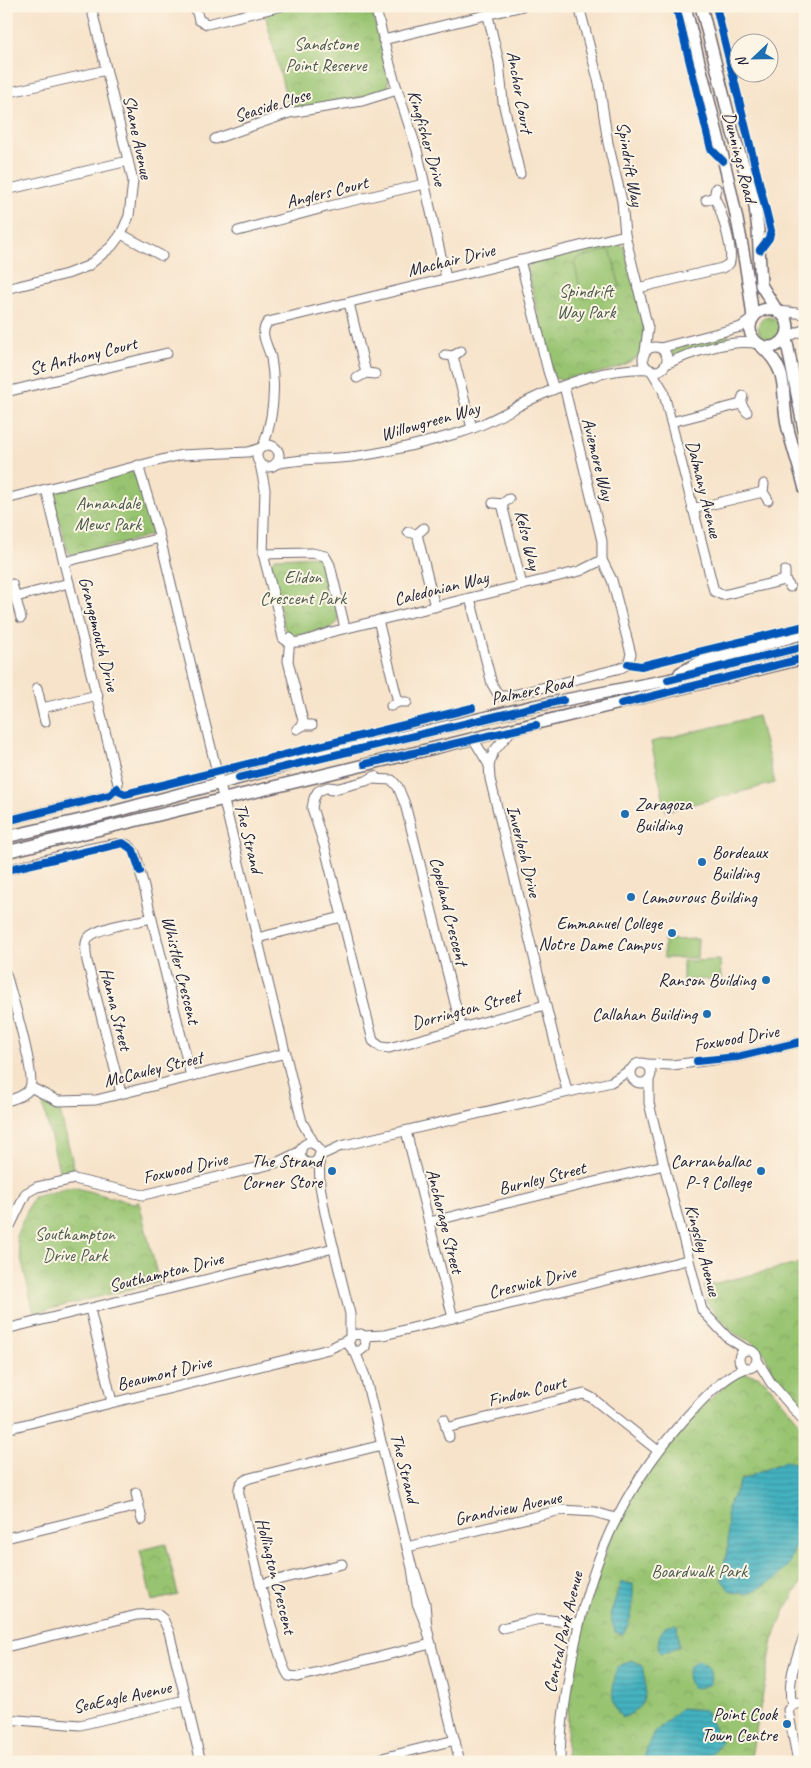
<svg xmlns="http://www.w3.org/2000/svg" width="811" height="1768" font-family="Caveat,sans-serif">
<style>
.grass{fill:url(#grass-tufts);stroke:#5d7356}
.park{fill:url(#park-crowns);stroke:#5d7356}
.pitch{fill:#98c471;stroke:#5d7356}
.water{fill:url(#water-rules);stroke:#336a7d}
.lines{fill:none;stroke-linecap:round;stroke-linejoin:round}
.minor-casing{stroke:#6d666d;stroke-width:11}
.major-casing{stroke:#6d666d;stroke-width:14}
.minor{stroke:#fff;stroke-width:9}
.major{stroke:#fff;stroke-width:11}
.cycleway-casing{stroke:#fcf5e5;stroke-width:11}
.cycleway{stroke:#0057b8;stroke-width:8}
.poi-dot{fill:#1f6fb2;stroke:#fcf5e5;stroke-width:2}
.labels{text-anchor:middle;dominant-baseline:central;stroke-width:4;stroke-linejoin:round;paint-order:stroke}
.park-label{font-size:18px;fill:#4b5b4e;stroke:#fcf5e5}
.street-label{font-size:18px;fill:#22223b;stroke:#fcf5e5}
.poi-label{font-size:18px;fill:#22223b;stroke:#fcf5e5;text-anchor:end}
</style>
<defs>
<pattern id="grass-tufts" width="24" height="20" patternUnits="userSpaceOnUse" patternTransform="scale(1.25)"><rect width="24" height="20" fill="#98c471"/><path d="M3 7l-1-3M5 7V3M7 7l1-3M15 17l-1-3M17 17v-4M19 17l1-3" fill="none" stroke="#83a863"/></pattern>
<pattern id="park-crowns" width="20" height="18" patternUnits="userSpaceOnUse" patternTransform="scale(1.25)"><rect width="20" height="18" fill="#98c471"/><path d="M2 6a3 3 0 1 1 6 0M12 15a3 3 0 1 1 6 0" fill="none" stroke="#83a863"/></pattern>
<pattern id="water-rules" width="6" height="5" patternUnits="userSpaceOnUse" patternTransform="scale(1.25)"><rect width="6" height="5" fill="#44b2bf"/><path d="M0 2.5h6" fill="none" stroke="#38909c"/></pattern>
</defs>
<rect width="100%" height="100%" fill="#fcf5e5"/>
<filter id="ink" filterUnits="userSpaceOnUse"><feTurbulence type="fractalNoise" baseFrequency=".02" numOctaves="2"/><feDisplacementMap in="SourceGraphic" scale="10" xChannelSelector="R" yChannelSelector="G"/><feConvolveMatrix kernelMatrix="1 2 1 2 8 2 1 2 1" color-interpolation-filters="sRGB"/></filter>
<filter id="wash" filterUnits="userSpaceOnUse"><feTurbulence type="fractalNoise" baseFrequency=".0096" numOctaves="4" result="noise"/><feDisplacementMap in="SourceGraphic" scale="20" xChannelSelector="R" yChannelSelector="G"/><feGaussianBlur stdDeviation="1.12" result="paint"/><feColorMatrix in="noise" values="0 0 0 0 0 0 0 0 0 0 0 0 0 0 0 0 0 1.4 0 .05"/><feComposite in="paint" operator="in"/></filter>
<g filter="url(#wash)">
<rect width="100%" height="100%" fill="#f7e3ca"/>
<g class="grass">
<circle cx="769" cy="328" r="11"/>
<path d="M728,333L730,342L673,356L672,349Z"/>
</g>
<g class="park">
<path d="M291,6H371L389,79L386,90L374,95L294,109L288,105L265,14Z"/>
<path d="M617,241L624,247C629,268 655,340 638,356C620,372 587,374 565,381L554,378L527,268L534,261Z"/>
<path d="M132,471L137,474L140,480L152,528L151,535L76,556L68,553L53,498L56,492Z"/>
<path d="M317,556L325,562L339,621L331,628L292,636L285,630L270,564L275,558Z"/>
<path d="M41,1098L58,1104L76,1175L61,1178Z"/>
<path d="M73,1187L133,1203L139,1202L159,1282L34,1313L16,1236L33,1197Z"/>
<path d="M805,1262V1411L779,1382L763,1352L752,1342L735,1334L708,1305L704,1286Z"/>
<path d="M744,1373L758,1376L765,1381L805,1429V1576L785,1610L773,1640L750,1762H566L569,1689L573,1687L580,1642L578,1640L613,1529L645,1476L693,1414L732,1380Z"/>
<path d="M166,1544L178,1595L152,1601L140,1550Z"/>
</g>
<g class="pitch">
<path d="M608,250L611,252L620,287L585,297L582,296L574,262L576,259Z"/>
<path d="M758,716L775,783L666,811L651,742Z"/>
<path d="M698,939L697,958H664V940Z"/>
<path d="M720,960L721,979L683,980V961Z"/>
</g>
<g class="water">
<path d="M785,1461L805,1465V1519L789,1564L776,1579L760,1588L747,1594L731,1592L721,1579L728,1545L727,1508L741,1480Z"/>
<path d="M621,1582L633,1584C633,1603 634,1617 623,1634L615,1632L610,1615Z"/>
<path d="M677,1624L679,1646L668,1652L660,1653C656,1641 659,1634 667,1625Z"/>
<path d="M631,1660L642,1665C647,1691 650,1706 622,1718C608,1700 613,1688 617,1667Z"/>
<path d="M697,1660C710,1664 712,1671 710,1684L698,1688L691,1687L687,1677L689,1667Z"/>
<path d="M681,1708L705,1710L721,1742L710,1755L694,1762L644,1761C648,1733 661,1727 681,1708Z"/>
</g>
</g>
<g filter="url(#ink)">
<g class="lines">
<defs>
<g id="minor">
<path d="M195,6L199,20L207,24L282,6"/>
<path d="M375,6L393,76L417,150L446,278"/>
<path d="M579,6L599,83L608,143L622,201L625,235L648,328L645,352"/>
<path d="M488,16L499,62L503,102L520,174"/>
<path d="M383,40L523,6"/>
<path d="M6,93L106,70"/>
<path d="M215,139L289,113L362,101L397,90"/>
<path d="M6,190L128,161"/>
<path d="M706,200L714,197L716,188"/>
<path d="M238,231L330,206L424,184"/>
<path d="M121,234L162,256"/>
<path d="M520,260L548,371L554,389"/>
<path d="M638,288L722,268L729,264C735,254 721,208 714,197"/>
<path d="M6,289L67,274L88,266L112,246L121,234L129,216L133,181L91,6"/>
<path d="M349,303L366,373"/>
<path d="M779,311L805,314"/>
<path d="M786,338L805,329"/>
<circle cx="655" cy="359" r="12"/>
<path d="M660,348L741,327L753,318"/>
<path d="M445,355L453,356L461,351"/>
<path d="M453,356L472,428"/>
<path d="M666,364C689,353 733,338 758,344"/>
<path d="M651,370L663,390L714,591L722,595L727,594L785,580"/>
<path d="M357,378L366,373L375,374"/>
<path d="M564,386L602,541V560"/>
<path d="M6,392L167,353"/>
<path d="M743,396L741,404L747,412"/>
<path d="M671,422L741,404"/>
<circle cx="268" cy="456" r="11"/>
<path d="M263,447C273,419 276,387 271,358C268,345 258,333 268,322L625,235"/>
<path d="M260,464L265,489L263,554L281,624"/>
<path d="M275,464C301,458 326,460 351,457C387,453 424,443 459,433C486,425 508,411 532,399C568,382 609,367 649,369"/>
<path d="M138,465L160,538L302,1122L315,1145"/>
<path d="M764,484L763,492L768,500"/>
<path d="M6,499L181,455L248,452L261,448"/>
<path d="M493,503L502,504L509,499"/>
<path d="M502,504L522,585"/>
<path d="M692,509L763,492"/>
<path d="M408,532L417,534L424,528"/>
<path d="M417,534L435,607"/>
<path d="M263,554L312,553L325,556L330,565L345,628"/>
<path d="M64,562L160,538"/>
<path d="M785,571V580L790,587"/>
<path d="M12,584L21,618"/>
<path d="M16,597L69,583"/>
<path d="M470,598L492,684L499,696H509L621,668L628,664L631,654L612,580L602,560"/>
<path d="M279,620L283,638C294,649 317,636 331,632L580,571L602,560"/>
<path d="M378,620L398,702"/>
<path d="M290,638L288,661L304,725"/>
<path d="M37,688L45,722"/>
<path d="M391,706L398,702H407"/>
<path d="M42,708L98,695"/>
<path d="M297,729L304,725H312"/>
<path d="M474,740L489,765L490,779L567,1091"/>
<path d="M489,765L494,751L511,731"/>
<path d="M371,779L392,780L398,787L405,804L461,1027"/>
<path d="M336,788L328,787L318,791L314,798L312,808L325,848L373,1041L381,1047L389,1048L545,1005"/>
<path d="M331,790L366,781L375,776"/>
<path d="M6,821L110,795L116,790L118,784L46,489"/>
<path d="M6,870C25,866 114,839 126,844C136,848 138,862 140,871L191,1076"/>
<path d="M257,938L342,917"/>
<path d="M6,974C11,992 36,1075 30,1088C26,1095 14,1099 6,1101"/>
<circle cx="641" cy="1073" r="10"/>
<path d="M646,1064L672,1065L737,1057L805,1041"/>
<path d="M649,1079V1103L664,1165L702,1310L728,1338L747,1350"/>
<path d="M30,1087L58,1101L96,1100L286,1053"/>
<path d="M121,1093L87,961C86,954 84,944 88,938C97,927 137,922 152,918"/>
<path d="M406,1131L453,1318"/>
<circle cx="310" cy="1153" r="10"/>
<path d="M319,1156L341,1146L611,1082L632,1069"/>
<path d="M319,1157L320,1186L325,1213L350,1314V1336"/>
<path d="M429,1222L664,1165"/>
<path d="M6,1228L11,1224L26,1193L37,1187L74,1179L143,1195L276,1163L301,1151"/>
<path d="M90,1309L112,1402"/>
<path d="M6,1329L334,1248"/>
<path d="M363,1336L384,1335L687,1260"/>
<circle cx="748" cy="1359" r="9"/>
<path d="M353,1351H360L365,1347L366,1341L361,1334L352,1335L348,1344L356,1354L365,1376L412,1568L417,1603L427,1628"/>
<path d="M757,1360L771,1383L805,1422"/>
<path d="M444,1419L449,1437"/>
<path d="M446,1428L584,1394L592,1398L657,1450"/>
<path d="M6,1429L309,1354L329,1349L349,1339"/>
<path d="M382,1445L250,1478C241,1481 238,1485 239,1494C245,1519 278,1668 289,1676L298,1677L431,1644"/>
<path d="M136,1493L142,1520"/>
<path d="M6,1538L138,1506"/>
<path d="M407,1547L561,1510L595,1512L615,1518"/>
<path d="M415,1573L425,1603L427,1628L460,1762"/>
<path d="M261,1584L342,1564"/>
<path d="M502,1628L540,1619L578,1623"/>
<path d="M6,1647L137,1615L157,1614L163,1619L169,1632L201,1762"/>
<path d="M792,1705C786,1682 797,1656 805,1634"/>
<path d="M6,1719L80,1725L185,1700"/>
<path d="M366,1762L455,1740"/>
<path d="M560,1762C560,1728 566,1697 571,1664C588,1568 618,1495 683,1421C700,1402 722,1377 746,1368"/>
<path d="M798,1762L788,1710L792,1705L805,1702"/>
</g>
<g id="major">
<path d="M685,6C710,109 741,212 753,318"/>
<path d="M701,6L733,133L754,199L758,230L761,285L777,311"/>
<circle cx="769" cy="328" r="19"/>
<path d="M786,338L805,435"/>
<path d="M760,345C793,374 779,392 788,429C793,449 800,469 805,489"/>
<path d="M680,673L699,663L805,633"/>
<path d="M6,837L94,817L314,758L534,706L668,680L805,646"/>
<path d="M6,852L805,658"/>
</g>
</defs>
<use href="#minor" class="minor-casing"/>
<use href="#major" class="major-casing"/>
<use href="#minor" class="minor"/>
<use href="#major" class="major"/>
<defs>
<g id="cycleway">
<path d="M676,6L711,149L723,161"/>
<path d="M716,6L771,231L769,238L760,250"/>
<path d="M628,664L641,666L805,626"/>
<path d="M668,680L805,646"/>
<path d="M621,704L805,658"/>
<path d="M365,764L536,725"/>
<path d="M239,778L563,700"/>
<path d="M116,790L125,794L171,783L472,708"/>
<path d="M6,821L110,795L117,788"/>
<path d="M6,870L123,843L133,850L140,871"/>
<path d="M697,1061L737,1057L805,1041"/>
</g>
</defs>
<use href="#cycleway" class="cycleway-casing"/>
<use href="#cycleway" class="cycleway"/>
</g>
</g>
<g class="poi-dot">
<circle cx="625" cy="814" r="5"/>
<circle cx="702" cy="862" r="5"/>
<circle cx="631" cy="897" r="5"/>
<circle cx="672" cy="933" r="5"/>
<circle cx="766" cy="980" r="5"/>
<circle cx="707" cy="1014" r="5"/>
<circle cx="332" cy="1171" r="5"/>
<circle cx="761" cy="1171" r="5"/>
<circle cx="787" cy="1724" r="5"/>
</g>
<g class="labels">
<g class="park-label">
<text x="326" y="44">Sandstone<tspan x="326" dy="21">Point Reserve</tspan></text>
<text x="586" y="291">Spindrift<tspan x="586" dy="21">Way Park</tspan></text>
<text x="108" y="503">Annandale<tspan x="108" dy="21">Mews Park</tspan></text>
<text x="303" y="577">Elidon<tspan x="303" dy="21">Crescent Park</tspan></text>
<text x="75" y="1234">Southampton<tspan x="75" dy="21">Drive Park</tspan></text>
<text x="699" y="1571">Boardwalk Park</text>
</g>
<g class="street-label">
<text transform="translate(520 92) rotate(80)">Anchor Court</text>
<text transform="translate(272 105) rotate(-17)">Seaside Close</text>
<text transform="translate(138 137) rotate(78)">Shane Avenue</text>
<text transform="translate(427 138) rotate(74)">Kingfisher Drive</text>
<text transform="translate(740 157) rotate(76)">Dunnings Road</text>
<text transform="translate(630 164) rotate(80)">Spindrift Way</text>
<text transform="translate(327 192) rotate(-14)">Anglers Court</text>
<text transform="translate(451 260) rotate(-14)">Machair Drive</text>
<text transform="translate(83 356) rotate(-14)">St Anthony Court</text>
<text transform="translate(430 421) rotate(-16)">Willowgreen Way</text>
<text transform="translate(598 459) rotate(76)">Aviemore Way</text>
<text transform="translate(704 489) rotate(76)">Dalmany Avenue</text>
<text transform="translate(528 540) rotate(76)">Kelso Way</text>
<text transform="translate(441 588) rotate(-14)">Caledonian Way</text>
<text transform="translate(99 634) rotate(76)">Grangemouth Drive</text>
<text transform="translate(532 690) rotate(-12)">Palmers Road</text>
<text transform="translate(249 838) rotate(76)">The Strand</text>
<text transform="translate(524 851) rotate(76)">Inverloch Drive</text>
<text transform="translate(449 911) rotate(76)">Copeland Crescent</text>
<text transform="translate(181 970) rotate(76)">Whistler Crescent</text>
<text transform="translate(116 1009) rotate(76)">Hanna Street</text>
<text transform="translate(466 1009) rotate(-15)">Dorrington Street</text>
<text transform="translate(736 1038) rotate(-10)">Foxwood Drive</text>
<text transform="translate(153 1069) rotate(-14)">McCauley Street</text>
<text transform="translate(185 1168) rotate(-13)">Foxwood Drive</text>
<text transform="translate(542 1178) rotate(-14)">Burnley Street</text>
<text transform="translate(445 1221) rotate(76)">Anchorage Street</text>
<text transform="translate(703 1250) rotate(75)">Kingsley Avenue</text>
<text transform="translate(166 1272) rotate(-14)">Southampton Drive</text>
<text transform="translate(532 1282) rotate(-14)">Creswick Drive</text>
<text transform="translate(164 1373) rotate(-14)">Beaumont Drive</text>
<text transform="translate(527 1391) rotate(-14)">Findon Court</text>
<text transform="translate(405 1468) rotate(76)">The Strand</text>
<text transform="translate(508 1508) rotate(-12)">Grandview Avenue</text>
<text transform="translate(276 1576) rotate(76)">Hollington Crescent</text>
<text transform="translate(563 1632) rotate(-77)">Central Park Avenue</text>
<text transform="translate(122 1697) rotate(-12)">SeaEagle Avenue</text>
</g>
<g class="poi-label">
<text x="635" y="804" text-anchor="start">Zaragoza<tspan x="635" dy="21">Building</tspan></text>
<text x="712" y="852" text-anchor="start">Bordeaux<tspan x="712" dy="21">Building</tspan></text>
<text x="641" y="897" text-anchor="start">Lamourous Building</text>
<text x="662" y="923">Emmanuel College<tspan x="662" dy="21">Notre Dame Campus</tspan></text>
<text x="756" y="980">Ranson Building</text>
<text x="697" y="1014">Callahan Building</text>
<text x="322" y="1161">The Strand<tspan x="322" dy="21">Corner Store</tspan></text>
<text x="751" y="1161">Carranballac<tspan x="751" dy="21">P-9 College</tspan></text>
<text x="777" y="1714">Point Cook<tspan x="777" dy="21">Town Centre</tspan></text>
</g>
</g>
<rect width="811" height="1768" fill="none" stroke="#fcf5e5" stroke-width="25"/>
<g transform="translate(754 58) rotate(248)"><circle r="24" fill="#fcf5e5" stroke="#a5a1a1"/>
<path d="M0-4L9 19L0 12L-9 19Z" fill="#1f6fb2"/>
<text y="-8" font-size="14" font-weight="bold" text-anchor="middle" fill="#22223b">N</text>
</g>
</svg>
